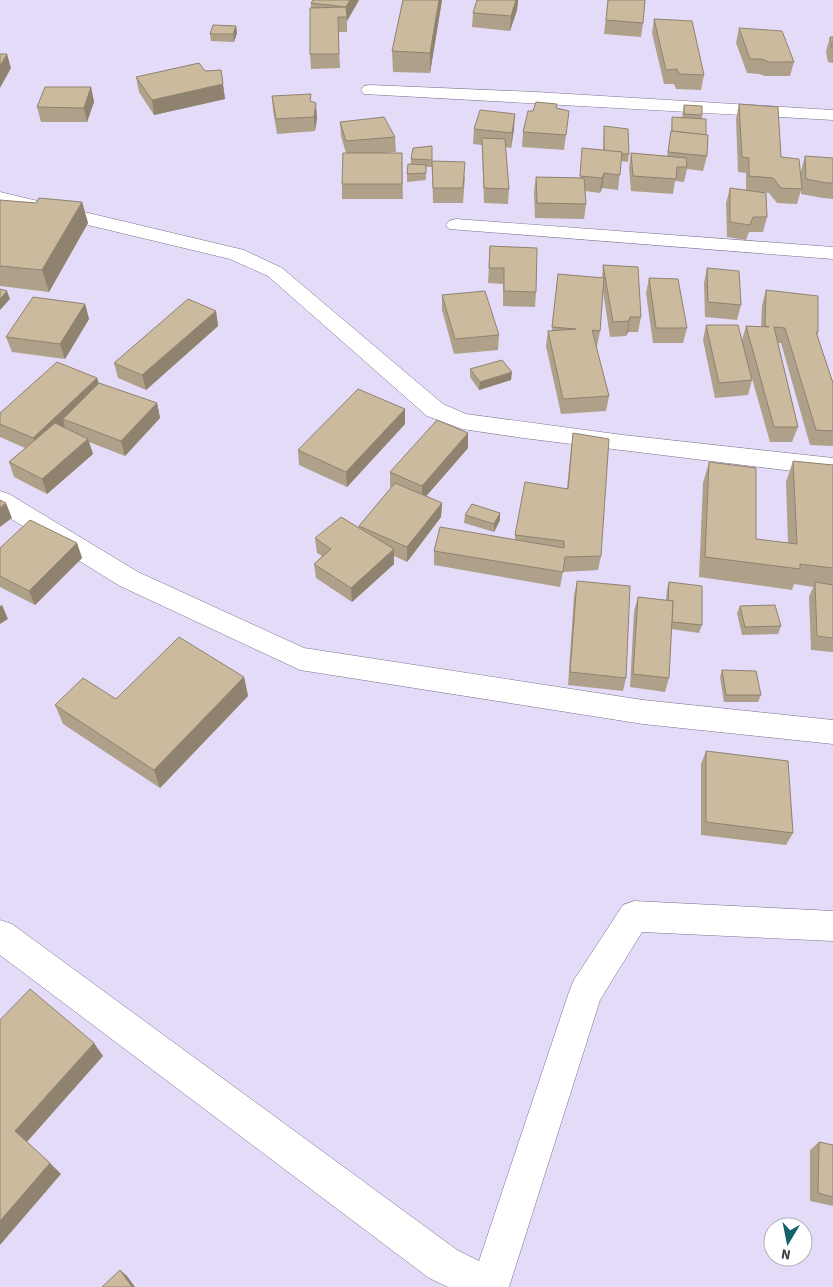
<svg xmlns="http://www.w3.org/2000/svg" width="833" height="1287" font-family="'Source Sans 3',sans-serif">
<style>
.lines{fill:none;stroke-linecap:round;stroke-linejoin:round}
.street-casing{stroke:#79708b;stroke-width:1}
.street{fill:#fff;fill-rule:evenodd}
.wall{fill:#afa089}
.shaded-wall{fill:#8f826f}
.building{fill:#ccba9f;stroke:#8f826f}
</style>
<rect width="100%" height="100%" fill="#e4dbf9"/>
<g class="lines">
<defs>
<g id="street">
<path d="M370,85L536,92L833,110V120L364,94L361,90L364,86Z"/>
<path d="M0,192L244,250L282,268L443,404L466,414L623,435L833,458V476L523,438L462,429L427,416L268,276L230,259L0,204Z"/>
<path d="M456,219L833,247V259L449,229L446,225L449,221Z"/>
<path d="M0,491L9,494L138,572L304,648L643,700L833,720V744L643,724L300,670L120,586L0,512Z"/>
<path d="M634,901L833,911V941L642,932L600,1000L509,1287H448L429,1278L0,955V920L12,924L457,1250L479,1261L569,992L574,980L623,905Z"/>
</g>
</defs>
<use href="#street" class="street-casing"/>
<use href="#street" class="street"/>
</g>
<g class="wall">
<path d="M359,0L347,21V32H338L340,68L311,69L310,54L311,3Z"/>
<path d="M403,0H442L430,73L393,72L392,51Z"/>
<path d="M477,0H518L517,10L510,31L472,27L473,13Z"/>
<path d="M608,0L643,23L641,37L604,34Z"/>
<path d="M654,19L704,75L701,90L676,89L674,84H664L652,33Z"/>
<path d="M236,26L237,33L234,42L211,41L210,34Z"/>
<path d="M739,28L794,62L790,76H765L759,74L747,73L736,43Z"/>
<path d="M830,37H833V63L828,62L826,51Z"/>
<path d="M136,77L223,84L225,99L154,115L139,92Z"/>
<path d="M91,87L94,102L87,122H41L37,107Z"/>
<path d="M272,96L311,101L317,118L315,131L277,134L273,110Z"/>
<path d="M739,104L781,157L801,180V171L805,156L833,158V199L823,198L801,194V190L797,204L777,203L769,193L762,192L767,217L763,232H749L746,240L727,237L726,203L730,188L746,190V173L738,172L736,119Z"/>
<path d="M684,105L702,115V119L707,156L703,171L687,169L684,182L675,181L673,194L631,191L629,168L631,153L667,156L671,132L672,117L682,118Z"/>
<path d="M556,108L569,111L564,150L522,147L523,132L533,111Z"/>
<path d="M340,122L395,137L396,152L383,153H402L403,199H342V184L346,153L341,136Z"/>
<path d="M604,126L629,154L628,162L621,161L618,190L602,188L600,193L585,191L586,204L584,219L535,218L534,192L536,177L580,178L582,148L603,150Z"/>
<path d="M474,129H514L511,148L505,147L509,189L508,204L484,203L482,145L473,144Z"/>
<path d="M432,146V167H426V180L407,182V174L411,164V159Z"/>
<path d="M432,161L465,177L463,203H433Z"/>
<path d="M0,200L36,203L82,202L88,223L49,292L0,286Z"/>
<path d="M490,246L536,292L535,307L503,306V284L488,283Z"/>
<path d="M603,265L641,317L638,332H628L626,336L610,337L603,291L600,331L597,346H596L609,396L606,411L561,414L546,346L548,331H552L558,274L602,278Z"/>
<path d="M707,268L741,305L737,320L705,317L704,283Z"/>
<path d="M649,278L687,328L683,343H653L646,293Z"/>
<path d="M766,290L818,332L817,336L833,383V446L810,445L781,343H778L798,427L792,442H770L747,361L752,380L748,395L715,398L703,340L706,325L742,340L746,326L761,327L762,305Z"/>
<path d="M442,295L499,335L498,350L454,354L442,310Z"/>
<path d="M85,304L89,319L65,359L12,352L6,337Z"/>
<path d="M216,311L218,326L146,390L118,378L114,363Z"/>
<path d="M470,369L511,380L479,390L470,377Z"/>
<path d="M97,378L99,383L157,403L160,418L125,456L89,442L93,454L47,494L14,477L9,462L25,448L0,437V413Z"/>
<path d="M405,424L347,487L299,465L298,450Z"/>
<path d="M573,433L601,556L598,570L563,572L560,587L434,565V551L515,540V535L567,488L571,448Z"/>
<path d="M468,448L426,496L442,503L441,517L407,562L394,556V564L352,602L316,578L314,564L322,556L317,553L315,538L359,528V526L392,487H390V472Z"/>
<path d="M793,461L833,465V652L811,650L809,597L813,587L794,584L792,590L699,577L703,483L709,462L756,539L788,543L786,482Z"/>
<path d="M500,513V520L494,532L464,523L465,515Z"/>
<path d="M77,543L82,558L35,605L0,587V548Z"/>
<path d="M577,581L626,678L623,691L568,685L574,595Z"/>
<path d="M669,582L702,625L699,633L671,629L669,678L665,692L630,687L634,611L638,597L666,600L667,589Z"/>
<path d="M740,606L781,626L778,634L742,635L737,613Z"/>
<path d="M722,670L761,695L758,702H724L720,677Z"/>
<path d="M244,677L248,696L160,788L63,724L55,705L116,699Z"/>
<path d="M706,751L793,833L786,845L701,835V764Z"/>
<path d="M819,1142L833,1145V1206L810,1201V1150Z"/>
</g>
<g class="shaded-wall">
<path d="M350,0H359L347,21L346,7Z"/>
<path d="M439,0H442L430,73V53Z"/>
<path d="M516,0H518L517,10L510,31L511,16Z"/>
<path d="M236,26L237,33L234,42L233,34Z"/>
<path d="M7,54L11,68L0,88V66Z"/>
<path d="M221,70L225,99L154,115L152,100Z"/>
<path d="M91,87L94,102L87,122L84,108Z"/>
<path d="M316,103L317,118L315,131L314,117Z"/>
<path d="M515,114L514,129L511,148L512,133Z"/>
<path d="M604,173L602,188L600,193L602,178Z"/>
<path d="M82,202L88,223L49,292L42,270Z"/>
<path d="M7,291L10,299L0,310V299Z"/>
<path d="M85,304L89,319L65,359L60,344Z"/>
<path d="M216,311L218,326L146,390L142,375Z"/>
<path d="M630,317L628,332L626,336L629,321Z"/>
<path d="M512,372L511,380L479,390L480,382Z"/>
<path d="M97,378L101,393L63,419L65,428L38,453L33,438Z"/>
<path d="M157,403L160,418L125,456L121,441Z"/>
<path d="M405,409V424L347,487L346,472Z"/>
<path d="M468,433V448L422,501V486Z"/>
<path d="M88,439L93,454L47,494L42,479Z"/>
<path d="M6,503L12,518L0,527V508Z"/>
<path d="M442,503L441,517L407,562V547Z"/>
<path d="M500,513V520L494,532V524Z"/>
<path d="M77,543L82,558L35,605L29,591Z"/>
<path d="M394,549V564L352,602L351,588Z"/>
<path d="M2,605L8,619L0,624V606Z"/>
<path d="M244,677L248,696L160,788L154,770Z"/>
<path d="M94,1043L103,1056L26,1143L15,1131Z"/>
<path d="M50,1163L61,1174L0,1245V1221Z"/>
<path d="M120,1270L127,1276L135,1287H132Z"/>
</g>
<g class="building">
<path d="M313,0H350L346,7L311,3Z"/>
<path d="M403,0H439L430,53L392,51Z"/>
<path d="M477,0H516L511,16L473,13Z"/>
<path d="M608,0H645L643,23L606,20Z"/>
<path d="M346,7L347,17H338L339,54H310V8Z"/>
<path d="M654,19L692,21L704,75L679,74L677,69L666,70Z"/>
<path d="M213,25L236,26L233,34H210Z"/>
<path d="M739,28L782,31L794,62H769L762,59H750Z"/>
<path d="M830,37H833V48H832Z"/>
<path d="M0,54H7L0,66Z"/>
<path d="M199,63L205,71L221,70L223,84L152,100L136,77Z"/>
<path d="M45,87H91L84,108L37,107Z"/>
<path d="M311,94L310,101L316,103L314,117L276,119L272,96Z"/>
<path d="M536,102L557,104L556,108L569,111L566,135L523,132L528,111H533Z"/>
<path d="M739,104L778,107L781,157L799,159L802,189L781,188L773,178L749,176V158L742,157Z"/>
<path d="M684,105L702,106V115L684,114Z"/>
<path d="M480,110L515,114L512,133L474,129Z"/>
<path d="M384,117L395,137L346,141L340,122Z"/>
<path d="M672,117L706,119V135L672,131Z"/>
<path d="M604,126L628,129L629,154H622V152L604,151Z"/>
<path d="M671,131L708,135L707,156L668,152Z"/>
<path d="M482,138L505,139L509,189L484,188Z"/>
<path d="M432,146V160L411,159L413,148Z"/>
<path d="M582,148L622,152L620,175L604,173L602,178L580,176Z"/>
<path d="M343,153H402V184H342Z"/>
<path d="M631,153L686,158L687,167H677L676,179L633,176Z"/>
<path d="M805,156L833,158V183H827L806,179Z"/>
<path d="M432,161L465,162L463,188H433Z"/>
<path d="M408,164L426,165V173L407,174Z"/>
<path d="M536,177L584,178L586,204L537,203Z"/>
<path d="M730,188L766,193L767,217H753L750,225L730,222Z"/>
<path d="M39,198L82,202L42,270L0,266V200L36,203Z"/>
<path d="M490,246L537,248L536,292L504,291V268H489Z"/>
<path d="M603,265L638,267L641,317H630L629,321L613,322Z"/>
<path d="M707,268L739,271L741,305L708,302Z"/>
<path d="M558,274L604,278L600,331L592,330L609,396L563,399L548,331L576,329L552,327Z"/>
<path d="M649,278L678,279L687,328H656Z"/>
<path d="M0,289L7,291L0,299Z"/>
<path d="M766,290L818,296V332H816L833,383V431L816,430L785,328L774,327L798,427H774L746,326L769,327L765,326Z"/>
<path d="M485,291L499,335L455,339L442,295Z"/>
<path d="M33,297L85,304L60,344L6,337Z"/>
<path d="M188,299L216,311L142,375L114,363Z"/>
<path d="M706,325H738L752,380L719,383Z"/>
<path d="M502,360L512,372L480,382L470,369Z"/>
<path d="M57,362L97,378L33,438L0,424V413Z"/>
<path d="M99,383L157,403L121,441L63,419Z"/>
<path d="M358,389L405,409L346,472L298,450Z"/>
<path d="M437,420L468,433L422,486L390,472Z"/>
<path d="M55,423L88,439L42,479L9,462Z"/>
<path d="M573,433L609,439L601,556L565,557L563,572L434,551L440,527L564,548V541L515,535L525,482L568,489Z"/>
<path d="M793,461L833,465V568L800,564V569L705,557L709,462L756,468V539L797,544Z"/>
<path d="M395,483L442,503L407,547L359,526Z"/>
<path d="M0,500L6,503L0,508Z"/>
<path d="M472,504L500,513L494,524L465,515Z"/>
<path d="M341,517L394,549L351,588L314,564L331,549L315,538Z"/>
<path d="M30,520L77,543L29,591L0,576V548Z"/>
<path d="M577,581L630,586L626,678L570,672Z"/>
<path d="M669,582L702,586V625L672,622L673,601L668,600Z"/>
<path d="M815,582L833,585V638L817,636Z"/>
<path d="M638,597L673,601L669,678L633,674Z"/>
<path d="M775,605L781,626L745,627L740,606Z"/>
<path d="M179,637L244,677L154,770L55,705L83,678L116,699Z"/>
<path d="M722,670L756,671L761,695H726Z"/>
<path d="M706,751L788,761L793,833L706,822Z"/>
<path d="M30,989L94,1043L15,1131L50,1163L0,1221V1020Z"/>
<path d="M819,1142L833,1145V1197L818,1193Z"/>
<path d="M120,1270L132,1287H102Z"/>
</g>
<g transform="translate(788 1242) rotate(190)"><circle r="24" fill="#ffffff" stroke="#b2b1b5"/>
<path d="M0-4L9 19L0 12L-9 19Z" fill="#13616b"/>
<text y="-8" font-size="14" font-weight="bold" text-anchor="middle" fill="#3e3b46">N</text>
</g>
</svg>
